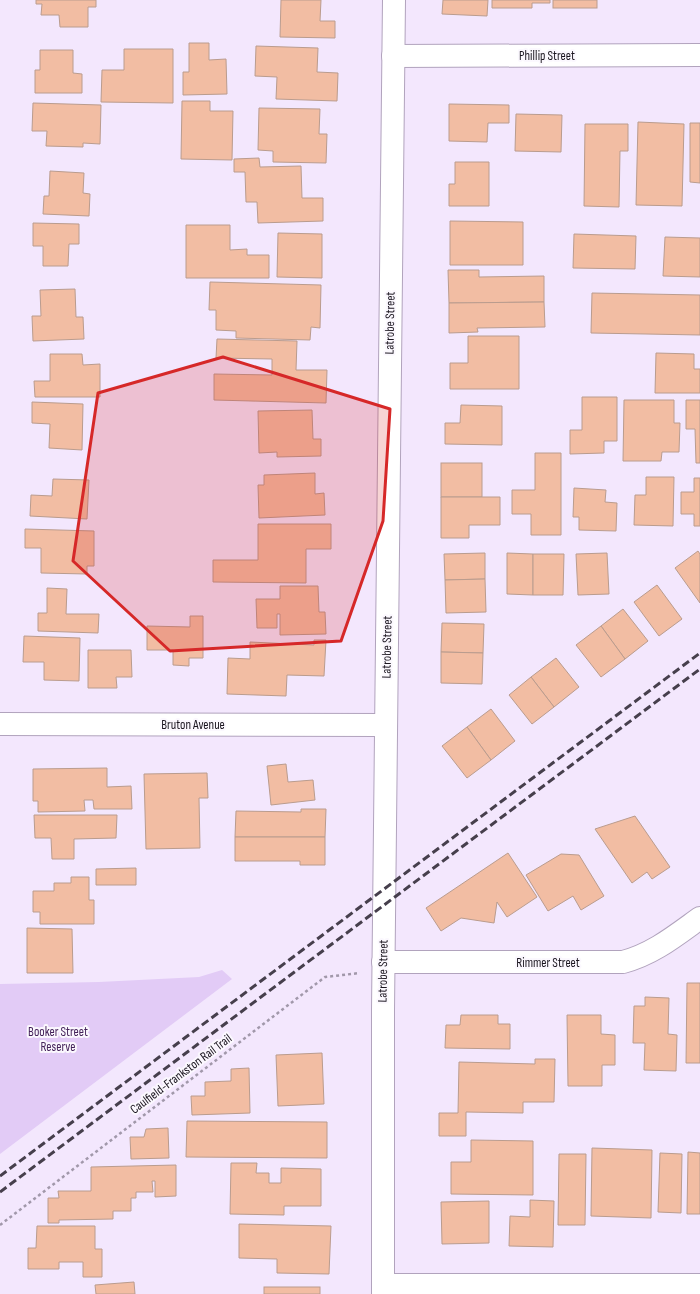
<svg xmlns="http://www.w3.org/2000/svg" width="700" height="1294" font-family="'Sofia Sans Condensed',sans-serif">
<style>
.green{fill:#e2cbf6}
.building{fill:#f2bda3;stroke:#ba9c8e}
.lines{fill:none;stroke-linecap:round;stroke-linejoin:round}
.minor-casing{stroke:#b1a3bd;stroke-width:24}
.tertiary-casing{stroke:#b1a3bd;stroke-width:24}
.path{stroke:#a198aa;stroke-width:2.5;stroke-dasharray:3 3;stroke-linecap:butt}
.minor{stroke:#fff;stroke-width:22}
.tertiary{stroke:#fff;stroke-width:22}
.rail{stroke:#463f4c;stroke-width:3;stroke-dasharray:8 4;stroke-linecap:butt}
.marked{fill:#d62828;fill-opacity:0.2;stroke:#d62828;stroke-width:3;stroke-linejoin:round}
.labels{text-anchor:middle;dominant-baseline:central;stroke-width:4;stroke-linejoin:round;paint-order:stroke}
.street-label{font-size:13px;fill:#19141e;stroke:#fbf8fe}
.park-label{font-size:13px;fill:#432159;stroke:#fbf8fe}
</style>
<rect width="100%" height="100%" fill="#f3e7fd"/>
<path class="green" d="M222,970L232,979L0,1154V984L99,982L199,977Z"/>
<g class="building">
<path d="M36,0H96V7H88V27H60L59,15H41L42,4H36Z"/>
<path d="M281,0H321L320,21H335V38L280,37Z"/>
<path d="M443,0H488L487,16L442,14Z"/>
<path d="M492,0H550V3H532V8H492Z"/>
<rect x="553" y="0" width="44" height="8"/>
<path d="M189,43H209V60L226,59L227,94L183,95V72H189Z"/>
<path d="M256,46L318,48L317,72L338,73L337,101L276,99L277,77L255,76Z"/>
<path d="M124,49H173V103L101,102L102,70H124Z"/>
<path d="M40,50H73V73L82,74V93H35V70H40Z"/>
<path d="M182,101H210V111H233L232,160L181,159Z"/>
<path d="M33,103L101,105L100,144L83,143V147L46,146L47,131H32Z"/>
<path d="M449,104L509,105V123H488L487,142L449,141Z"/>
<path d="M259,108L320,109L319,134H327L326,163L273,162V151L258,150Z"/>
<path d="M516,114L562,115L561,152L515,151Z"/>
<path d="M638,122L684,124L682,206L636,205Z"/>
<path d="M690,123H700V183L690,182Z"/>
<path d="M585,124H628V151H620L619,207L584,206Z"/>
<path d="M259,158L260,167L301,166L302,198H323V221L258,223L257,202H246L245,172H234V159Z"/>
<path d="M455,162H489V206H449V184H455Z"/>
<path d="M50,171L84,173L83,193L90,194L89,216L43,214L44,196H49Z"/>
<path d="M450,221L523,222V265H450Z"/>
<path d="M33,223L79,224V244H69L68,266H43V246H33Z"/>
<path d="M186,225H230V250L247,249V255H269V278H186Z"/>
<path d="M278,233L322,234V278L277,277Z"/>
<path d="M574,234L636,236L635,269L573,268Z"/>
<path d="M665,237L700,238V277L663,276Z"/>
<path d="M448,270H479V277L544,276V302L449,303Z"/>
<path d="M210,282L321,285L320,328L311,327L310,340L236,338V331L216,330V310H209Z"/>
<path d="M75,289L76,317H83L84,339L33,341L32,316H41L40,290Z"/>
<path d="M592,293L700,295V335L591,333Z"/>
<path d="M544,302L545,327L477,328L478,332L449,333V303Z"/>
<path d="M468,336H519V389H450V363H468Z"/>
<path d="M217,339L297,341L296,370H327L326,403L214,400V374L272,375V359L216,358Z"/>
<path d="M656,353L694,354V369H700V393H655Z"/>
<path d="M50,354H82L83,365L100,364V397H35L34,381H50Z"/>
<path d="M582,397H617V441H604V453L570,454V430H582Z"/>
<path d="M624,400H674V423H680L679,452H662L661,461H623Z"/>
<path d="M686,400H700V463H696L695,429H686Z"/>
<path d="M32,402L83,404L82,450L49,448L50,424L32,423Z"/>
<path d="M461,405L502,406V445L445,444V423H460Z"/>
<path d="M312,410L313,439H321V456L277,457V452L259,453L258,411Z"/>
<path d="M535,453H561V535H531V514H512V490H535Z"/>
<rect x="441" y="463" width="41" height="34"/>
<path d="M315,473V494L324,493L325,515L259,518L258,485H264V475Z"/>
<path d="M646,477H674L673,526L634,525L635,495H646Z"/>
<path d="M694,478H700V526H694V514H681V492H694Z"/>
<path d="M53,479L89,480L87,519L30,516L31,495L52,496Z"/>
<path d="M574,488L606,490L605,502L617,503L616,531L579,530V517H573Z"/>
<path d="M441,497H500V525H469V538H441Z"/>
<path d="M258,524H331V549H306V583L213,582V560H258Z"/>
<path d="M25,529L94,531V566H87V574L41,573V548H25Z"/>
<path d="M698,551L700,554V603L675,568Z"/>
<path d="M485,553V579L445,580L444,554Z"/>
<path d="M507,553L533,554V595L507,594Z"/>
<path d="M607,553L609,594L578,595L576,554Z"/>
<path d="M533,554H564L563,595H533Z"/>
<path d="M485,579L486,612L446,613L445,580Z"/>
<path d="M657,585L682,619L659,636L634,602Z"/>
<path d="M280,586H318L319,612H325L326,634L280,635V614H277V628H257L256,599H280Z"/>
<path d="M47,588L67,589L66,614H99L98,633L38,631V613H47Z"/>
<path d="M623,609L648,641L625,659L601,626Z"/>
<path d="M190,616H203V658H189V666L173,665V650H147V626L190,627Z"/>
<path d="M442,623L484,624L483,653L441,652Z"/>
<path d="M601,626L625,659L601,677L576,645Z"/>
<path d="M24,636L80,638L79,681L44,680V662H23Z"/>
<path d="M314,640H326L324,676L287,675L286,696L227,694L228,658L250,659V642L314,645Z"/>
<path d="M88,650H131L132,677H116L117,688H88Z"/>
<path d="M441,652L483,653L482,684L441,683Z"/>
<path d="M556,658L579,687L554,707L531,677Z"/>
<path d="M531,677L554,707L532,724L509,695Z"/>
<path d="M491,709L515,741L491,760L467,727Z"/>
<path d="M467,727L491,760L467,778L442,746Z"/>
<path d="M286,764L288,782L313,780L315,800L271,805L267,766Z"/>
<path d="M107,768V787L131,786L132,809H94L93,800H84L85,811L38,812V801H33V769Z"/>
<path d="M207,773L208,798H199L200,848L146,849L144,774Z"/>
<path d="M301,809H326L325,837H235L236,811L301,812Z"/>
<path d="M34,815H117L116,838L74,839V859H52L51,838H35Z"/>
<path d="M635,816L670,867L652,879L647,872L632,883L595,829Z"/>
<path d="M235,837H325V865H300V861H235Z"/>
<path d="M508,853L537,897L507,917L497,902L494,923L461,918L441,931L426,908Z"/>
<path d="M561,854L579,855L604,896L581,910L573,896L548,911L526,875Z"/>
<path d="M136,868V885H96V869Z"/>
<path d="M71,877H89V900H94V924H40V912H33V891H54V883H71Z"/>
<path d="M27,928L72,929L73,973H27Z"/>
<path d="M687,983H700V1063H686Z"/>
<path d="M645,997L669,998L668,1034L677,1035L676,1071L644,1070L645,1043H633L634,1006H645Z"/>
<path d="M461,1015H498V1024H510V1049L445,1048L446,1025H460Z"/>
<path d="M567,1015H601V1034L615,1035V1065H602V1086H568Z"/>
<path d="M322,1053L324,1104L278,1106L276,1055Z"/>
<path d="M535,1059H555L554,1102H523V1113L466,1112V1136H439V1113H458L459,1062L535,1064Z"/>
<path d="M249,1068L250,1113L192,1115L191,1096H205V1082L231,1081V1069Z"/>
<path d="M187,1121L327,1122V1158L186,1157Z"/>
<path d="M168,1128L169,1158L131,1159L130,1137H144L146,1129Z"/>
<path d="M471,1140L533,1141V1195L451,1194V1162H471Z"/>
<path d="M592,1148L652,1150L651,1218L591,1216Z"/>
<path d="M688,1152L700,1153V1214H687Z"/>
<path d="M660,1153L682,1154L681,1213L658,1212Z"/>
<path d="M559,1154H586L585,1225H558Z"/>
<path d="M231,1163H257L256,1173H269V1183H281V1168L321,1169V1206H284V1215L230,1214Z"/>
<path d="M176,1165V1196L155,1197V1181H152L153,1192H136V1198H131V1211H113V1219L59,1220V1223H48V1198H59L58,1191H91V1167Z"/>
<path d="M530,1200L554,1201L553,1247L509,1246L510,1216L530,1217Z"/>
<path d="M489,1201V1243L442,1244L441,1202Z"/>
<path d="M239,1224L331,1226L329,1274L277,1273V1259L239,1258Z"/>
<path d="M37,1226H95V1249H102V1277H83V1262H59V1269H28V1248H36Z"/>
<path d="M134,1282L135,1294H96L95,1285Z"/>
<rect x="264" y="1287" width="56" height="7"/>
</g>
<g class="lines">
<defs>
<g id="minor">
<path d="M393,56L700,55"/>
<path d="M0,724L386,725"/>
<path d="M383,962H623C653,954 675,936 700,918"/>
<path d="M383,1285H700"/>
</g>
<path id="tertiary" d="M383,1294V1010L394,0"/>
</defs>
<use href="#minor" class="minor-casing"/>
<use href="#tertiary" class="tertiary-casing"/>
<path class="path" d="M0,1225L325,977L360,973"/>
<use href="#minor" class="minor"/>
<use href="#tertiary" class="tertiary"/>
<g class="rail">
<path d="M0,1176L700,653"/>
<path d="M0,1192L700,669"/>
</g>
</g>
<path class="marked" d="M223,357L390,409L383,521L341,641L170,651L73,561L98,393Z"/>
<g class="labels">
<g class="street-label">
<text x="547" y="56">Phillip Street</text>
<text transform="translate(390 323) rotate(-89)">Latrobe Street</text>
<text transform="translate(387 647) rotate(-89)">Latrobe Street</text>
<text x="193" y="725">Bruton Avenue</text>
<text x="548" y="963">Rimmer Street</text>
<text transform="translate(383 971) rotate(-89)">Latrobe Street</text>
<text transform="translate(181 1074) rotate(-37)">Caulfield-Frankston Rail Trail</text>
</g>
<g class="park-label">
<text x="58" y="1032">Booker Street<tspan x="58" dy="15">Reserve</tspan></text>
</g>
</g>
</svg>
